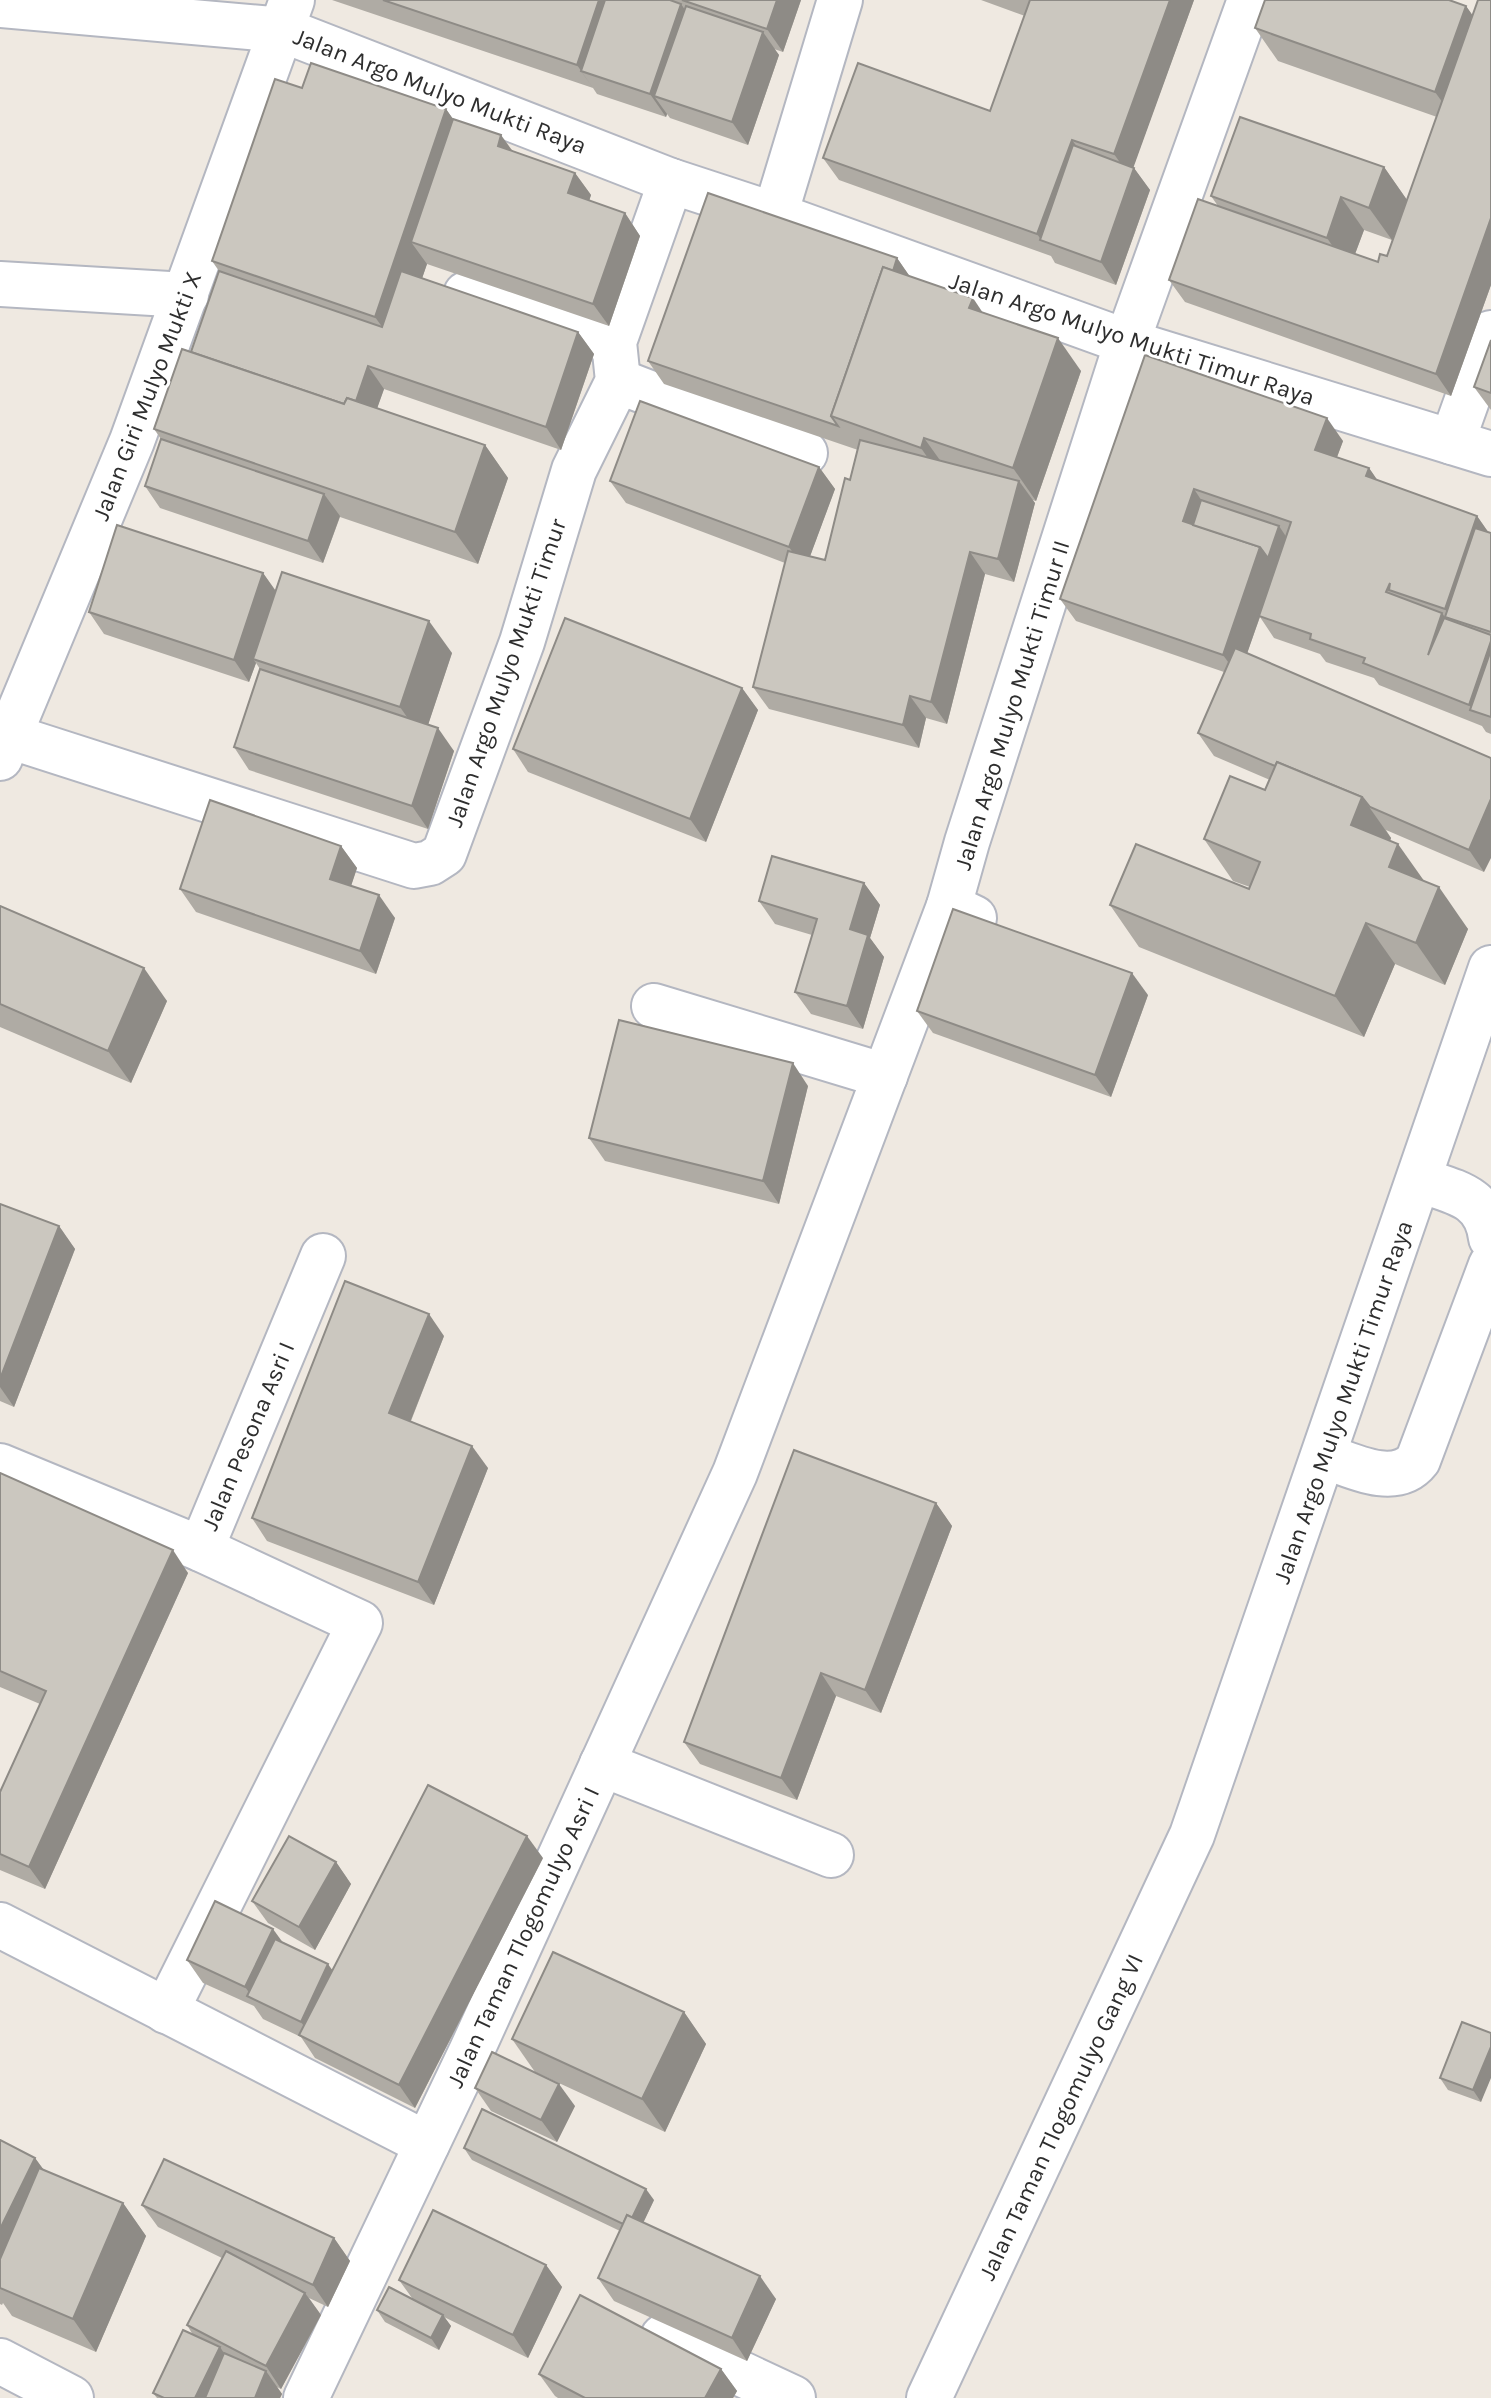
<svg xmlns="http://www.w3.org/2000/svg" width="1491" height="2398" font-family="Karla,sans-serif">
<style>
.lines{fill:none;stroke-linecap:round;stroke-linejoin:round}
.minor-casing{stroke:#b4b7c1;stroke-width:48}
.minor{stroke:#fff;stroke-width:44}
.wall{fill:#afaba4;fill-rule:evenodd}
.shaded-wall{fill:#8e8b86}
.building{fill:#cbc7bf;stroke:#8e8b86;stroke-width:2}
.labels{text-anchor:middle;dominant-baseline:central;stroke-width:6;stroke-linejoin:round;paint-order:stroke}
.street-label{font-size:24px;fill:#2e2e2e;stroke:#fff}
</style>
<rect width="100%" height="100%" fill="#efe9e1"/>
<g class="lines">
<defs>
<g id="minor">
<path d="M0,5L283,30L671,181L775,215L1127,342L1491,454"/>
<path d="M775,215L840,0"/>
<path d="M0,284L186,295"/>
<path d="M466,294L614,342"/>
<path d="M618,381L805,453"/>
<path d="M1452,442L1491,333"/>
<path d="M9,736L414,866L430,863L444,854L522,642L574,470L618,381L614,342L671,181"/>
<path d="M0,758L132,441L292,0"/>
<path d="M974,918L949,906L967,842L1127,342L1250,0"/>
<path d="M654,1006L885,1076"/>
<path d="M1420,1180C1454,1192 1486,1196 1491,1238"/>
<path d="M1325,1456C1352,1466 1396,1488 1418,1460L1491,1265"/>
<path d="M0,1466L201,1549L360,1623L166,2011"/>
<path d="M201,1549L323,1256"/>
<path d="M602,1764L831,1855"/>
<path d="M0,1925L427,2144"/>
<path d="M663,2337L793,2398"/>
<path d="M0,2361L71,2398"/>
<path d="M306,2398L471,2052L735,1473L949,906"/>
<path d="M929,2398L1192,1835L1491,968"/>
</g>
</defs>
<use href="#minor" class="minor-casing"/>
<use href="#minor" class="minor"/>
</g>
<g class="wall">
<path d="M332,0H801L783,52L774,49L779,55L748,145L670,118L667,114L666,117L597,94L593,88Z"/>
<path d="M981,0H1194L1133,167L1150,190L1116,285L1055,263L1051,256L839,180L823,158L990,111L1025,16Z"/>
<path d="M1491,0V285L1451,396L1185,302L1169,280L1218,206L1211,196L1384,167L1407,200L1437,117L1278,61L1255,28L1466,6L1473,16ZM1364,230L1392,240L1387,256L1378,262L1355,254Z"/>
<path d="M302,88L446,109L453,119L513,151L575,173L591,195L589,201L625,213L640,236L609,326L427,264L422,278L578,332L594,354L561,450L384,389L377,408L485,445L508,478L478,564L340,517L323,563L160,508L145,486L161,439L154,429L191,352L219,271L212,261Z"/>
<path d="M897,258L910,277L982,312L1081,371L1036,501L1032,500L1035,503L1014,582L985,574L947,724L926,718L919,748L769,709L753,687L785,563L626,503L610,481L819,467L835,489L810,556L825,560L850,480L858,450L664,384L648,361Z"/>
<path d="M1491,340V410L1474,387Z"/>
<path d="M1145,355L1343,441L1337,457L1369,468L1377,480L1477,516L1488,532L1491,533V734L1486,732L1482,726L1379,685L1374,678L1326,662L1320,654L1274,638L1260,617L1247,653L1491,758L1484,872L1386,830L1391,838L1390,841L1424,881L1468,929L1445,985L1395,964L1364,1037L1139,947L1110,905L1249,889L1250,887L1233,881L1204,839L1265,790L1270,780L1214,756L1198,733L1224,672L1076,621L1060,599Z"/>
<path d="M263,573L276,591L452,653L428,725L454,751L428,829L249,770L234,747L260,669L256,663L249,682L104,634L89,612Z"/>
<path d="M742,688L758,710L706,842L528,772L513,749Z"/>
<path d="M341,846L357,868L351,886L395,918L376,974L196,912L180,889Z"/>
<path d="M864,883L880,905L870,938L884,957L863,1029L811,1014L795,992L812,935L775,924L759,901Z"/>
<path d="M0,906L167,1001L131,1083L0,1027Z"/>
<path d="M1148,995L1111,1097L933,1033L917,1011Z"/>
<path d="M808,1086L779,1204L605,1161L589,1138Z"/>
<path d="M0,1204L59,1226L75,1249L14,1407L0,1401Z"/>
<path d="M444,1336L411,1421L488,1468L434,1605L267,1541L252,1518Z"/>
<path d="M0,1473L188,1573L45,1889L0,1870V1792L40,1704L0,1687Z"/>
<path d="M936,1503L952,1526L881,1713L836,1696L797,1800L700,1764L684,1742Z"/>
<path d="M543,1858L415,2108L315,2058L301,2037L263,2019L254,2006L203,1983L187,1960L283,1942L333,1970Z"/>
<path d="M336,1862L351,1884L315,1950L268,1923L252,1901Z"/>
<path d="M684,2012L706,2044L665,2132L535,2072L512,2039Z"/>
<path d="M1491,2033L1481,2102L1448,2090L1440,2078Z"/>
<path d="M475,2088L575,2106L557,2142L491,2111Z"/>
<path d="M0,2140L35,2158L44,2170L123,2203L146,2236L96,2352L12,2316L3,2303L2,2305L0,2304Z"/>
<path d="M464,2148L654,2200L643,2223L776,2299L747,2361L614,2301L598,2278L620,2231L472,2160Z"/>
<path d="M142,2205L334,2238L350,2261L328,2307L309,2298L321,2315L281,2389L277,2387L282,2394L280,2398H157L153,2393L193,2335L187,2325L222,2258L158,2227Z"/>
<path d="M546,2265L562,2287L528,2358L444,2317L451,2326L439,2350L385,2322L377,2310L412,2298L399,2280Z"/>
<path d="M721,2369L737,2391L733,2398H558L555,2396L539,2374Z"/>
</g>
<g class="shaded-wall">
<path d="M599,0H622L581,71L593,88L577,65Z"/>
<path d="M777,0H801L783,52L767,29Z"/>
<path d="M1170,0H1194L1130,177L1114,154Z"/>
<path d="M681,4L696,26L654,96L667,114L666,117L650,94Z"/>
<path d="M1466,6L1489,39L1458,124L1435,92Z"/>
<path d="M763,32L779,55L748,145L732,122Z"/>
<path d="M446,109L469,142L411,242L427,264L398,349L375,317Z"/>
<path d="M501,135L517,157L498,146Z"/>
<path d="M1072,140L1088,162L1042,241L1037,234Z"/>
<path d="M1384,167L1407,200L1392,240L1369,208Z"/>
<path d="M1134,168L1150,190L1116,285L1101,262Z"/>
<path d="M575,173L591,195L584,216L568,193Z"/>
<path d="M1341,197L1364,230L1349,270L1327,238Z"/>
<path d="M625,213L640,236L609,326L593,304Z"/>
<path d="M1491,218V285L1451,396L1436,374Z"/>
<path d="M897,258L913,281L840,420Z"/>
<path d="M973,298L995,331L969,308Z"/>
<path d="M578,332L594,354L561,450L546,427Z"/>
<path d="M1058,338L1081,371L1036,501L1013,468Z"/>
<path d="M368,366L384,389L367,437L351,414Z"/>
<path d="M1327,418L1343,441L1331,473L1315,450Z"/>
<path d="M924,438L947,470L943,480L921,448Z"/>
<path d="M485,445L508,478L478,564L455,532Z"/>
<path d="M819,467L835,489L805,570L789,547Z"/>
<path d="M1369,468L1385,491L1366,476Z"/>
<path d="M1019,481L1035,503L1014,582L998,559Z"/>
<path d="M1194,489L1209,512L1201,536L1183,521Z"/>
<path d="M324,494L340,516L323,563L308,541Z"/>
<path d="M1477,516L1491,536L1451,619L1445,609Z"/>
<path d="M1279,526L1287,538L1239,677L1223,655L1260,547Z"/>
<path d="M970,552L985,574L947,724L931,702Z"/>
<path d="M263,573L279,596L253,659L256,663L249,682L234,660Z"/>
<path d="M1442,613L1458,636L1428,655Z"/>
<path d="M429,621L452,653L423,740L400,707Z"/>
<path d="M1491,641V710L1474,711L1469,705Z"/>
<path d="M742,688L758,710L706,842L690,819Z"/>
<path d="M910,696L926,718L919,748L903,725Z"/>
<path d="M438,728L454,751L428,829L412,806Z"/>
<path d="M1362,797L1391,838L1380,866L1351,825Z"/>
<path d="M1491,799V858L1484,872L1469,850Z"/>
<path d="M1398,844L1427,885L1389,867Z"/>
<path d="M341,846L357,868L346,901L330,879Z"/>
<path d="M864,883L880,905L870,938L884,957L863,1029L847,1006L850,929Z"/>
<path d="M1439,887L1468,929L1445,985L1416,943Z"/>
<path d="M379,895L395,918L376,974L360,951Z"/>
<path d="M1366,923L1395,964L1364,1037L1335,996Z"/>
<path d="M144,968L167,1001L131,1083L108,1051Z"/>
<path d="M1132,973L1148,995L1111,1097L1095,1075Z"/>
<path d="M793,1063L808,1086L779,1204L763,1181Z"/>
<path d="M59,1226L75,1249L14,1407L0,1387V1379Z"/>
<path d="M429,1314L444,1336L405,1435L389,1413Z"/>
<path d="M472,1446L488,1468L434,1605L418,1582Z"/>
<path d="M936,1503L952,1526L881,1713L865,1690Z"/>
<path d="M173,1550L188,1573L45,1889L29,1867Z"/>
<path d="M821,1673L836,1696L797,1800L781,1778Z"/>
<path d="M527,1836L543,1858L415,2108L399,2085Z"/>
<path d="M336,1862L351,1884L315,1950L299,1927Z"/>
<path d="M273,1929L289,1951L254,1999L245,1987Z"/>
<path d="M328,1964L344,1987L317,2044L301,2022Z"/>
<path d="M684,2012L706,2044L665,2132L642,2099Z"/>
<path d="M1491,2047V2078L1481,2102L1473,2090Z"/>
<path d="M559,2084L575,2106L557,2142L541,2120Z"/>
<path d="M35,2158L58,2190L0,2288V2229Z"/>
<path d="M646,2189L654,2200L636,2238L627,2226Z"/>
<path d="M123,2203L146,2236L96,2352L73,2319Z"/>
<path d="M334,2238L350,2261L328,2307L313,2285Z"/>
<path d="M546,2265L562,2287L528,2358L513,2335Z"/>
<path d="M760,2276L776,2299L747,2361L732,2338Z"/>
<path d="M305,2293L321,2315L281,2389L266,2366Z"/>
<path d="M443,2315L451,2326L439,2350L431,2338Z"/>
<path d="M220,2347L235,2370L222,2398H195Z"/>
<path d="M721,2369L737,2391L733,2398H705Z"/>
<path d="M266,2371L282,2394L280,2398H255Z"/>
</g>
<g class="building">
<path d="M383,0H599L577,65Z"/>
<path d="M605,0H670L681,4L650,94L581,71Z"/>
<path d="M682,0H777L767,29Z"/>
<path d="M1030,0H1170L1114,154L1072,140L1037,234L823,158L858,63L990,111Z"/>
<path d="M1265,0H1449L1466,6L1435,92L1255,28Z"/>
<path d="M1478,0H1491V218L1436,374L1169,280L1198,199L1378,262L1380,254L1387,256Z"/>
<path d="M686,6L763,32L732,122L654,96Z"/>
<path d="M311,63L446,109L375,317L212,261L275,79L302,88Z"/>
<path d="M1240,117L1384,167L1369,208L1341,197L1327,238L1211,196Z"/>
<path d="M453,119L501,135L498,146L575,173L568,193L625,213L593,304L411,242Z"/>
<path d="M1073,145L1134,168L1101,262L1040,240Z"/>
<path d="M708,193L897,258L893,271L883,267L831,416L838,426L648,361Z"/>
<path d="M883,267L973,298L969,308L1058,338L1013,468L924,438L921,448L831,416Z"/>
<path d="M219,271L382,327L401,271L578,332L546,427L368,366L356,401L347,398L344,404L191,352Z"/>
<path d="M1491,340V393L1474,387Z"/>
<path d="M182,349L344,404L347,398L485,445L455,532L154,429Z"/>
<path d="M1145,355L1327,418L1315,450L1369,468L1366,476L1477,516L1445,609L1389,590L1390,583L1386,592L1442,613L1428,655L1444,618L1491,635V641L1469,705L1363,663L1365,658L1310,639L1311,634L1259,616L1291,522L1194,489L1183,521L1260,547L1223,655L1060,599Z"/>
<path d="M640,401L819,467L789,547L610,481Z"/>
<path d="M161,439L324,494L308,541L145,486Z"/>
<path d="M860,440L1019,481L998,559L970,552L931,702L910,696L903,725L753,687L788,551L825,560L845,478L850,480Z"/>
<path d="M1201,500L1279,526L1268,558L1260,547L1193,525Z"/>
<path d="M117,525L263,573L234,660L89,612Z"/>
<path d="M1475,528L1491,533V632L1445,617Z"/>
<path d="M282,572L429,621L400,707L253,659Z"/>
<path d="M565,618L742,688L690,819L513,749Z"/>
<path d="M1235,648L1491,758V799L1469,850L1370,807L1362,797L1277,762L1275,766L1198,733Z"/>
<path d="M1491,650V717L1470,710Z"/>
<path d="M260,669L438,728L412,806L234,747Z"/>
<path d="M1277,762L1362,797L1351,825L1398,844L1389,867L1439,887L1416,943L1366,923L1335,996L1110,905L1136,844L1249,889L1260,862L1204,839L1230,776L1265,790Z"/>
<path d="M210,800L341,846L330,879L379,895L360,951L180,889Z"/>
<path d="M772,856L864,883L850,929L868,935L847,1006L795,992L817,919L759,901Z"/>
<path d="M0,906L144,968L108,1051L0,1004Z"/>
<path d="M953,909L1132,973L1095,1075L917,1011Z"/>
<path d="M619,1020L793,1063L763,1181L589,1138Z"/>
<path d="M0,1204L59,1226L0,1379Z"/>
<path d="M345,1281L429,1314L389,1413L472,1446L418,1582L252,1518Z"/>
<path d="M794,1450L936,1503L865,1690L821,1673L781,1778L684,1742Z"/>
<path d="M0,1473L173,1550L29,1867L0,1854V1792L46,1691L0,1671Z"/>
<path d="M428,1785L527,1836L399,2085L299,2035Z"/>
<path d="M289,1836L336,1862L299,1927L252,1901Z"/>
<path d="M215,1901L273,1929L245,1987L187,1960Z"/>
<path d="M275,1939L328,1964L301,2022L247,1996Z"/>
<path d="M553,1952L684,2012L642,2099L512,2039Z"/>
<path d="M1462,2022L1491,2033V2047L1473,2090L1440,2078Z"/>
<path d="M492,2052L559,2084L541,2120L475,2088Z"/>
<path d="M482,2109L646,2189L632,2218L627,2215L623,2224L464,2148Z"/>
<path d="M0,2140L35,2158L0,2229Z"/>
<path d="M164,2159L334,2238L313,2285L142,2205Z"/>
<path d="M39,2168L123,2203L73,2319L0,2288V2259Z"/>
<path d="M433,2210L546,2265L513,2335L399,2280Z"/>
<path d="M627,2215L760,2276L732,2338L598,2278Z"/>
<path d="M226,2251L305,2293L266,2366L187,2325Z"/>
<path d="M389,2287L443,2315L431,2338L377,2310Z"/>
<path d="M580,2295L721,2369L705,2398H585L539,2374Z"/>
<path d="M183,2330L220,2347L195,2398H164L153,2393Z"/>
<path d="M224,2353L266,2371L255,2398H205Z"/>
</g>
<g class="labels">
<g class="street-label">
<text transform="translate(440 91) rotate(21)">Jalan Argo Mulyo Mukti Raya</text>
<text transform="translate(1132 339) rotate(18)">Jalan Argo Mulyo Mukti Timur Raya</text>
<text transform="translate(147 396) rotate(-69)">Jalan Giri Mulyo Mukti X</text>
<text transform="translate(506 673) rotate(-71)">Jalan Argo Mulyo Mukti Timur</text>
<text transform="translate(1012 705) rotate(-73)">Jalan Argo Mulyo Mukti Timur II</text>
<text transform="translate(1343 1402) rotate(-71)">Jalan Argo Mulyo Mukti Timur Raya</text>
<text transform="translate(248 1436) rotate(-67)">Jalan Pesona Asri I</text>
<text transform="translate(523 1937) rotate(-65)">Jalan Taman Tlogomulyo Asri I</text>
<text transform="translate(1061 2117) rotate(-65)">Jalan Taman Tlogomulyo Gang VI</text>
</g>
</g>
</svg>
